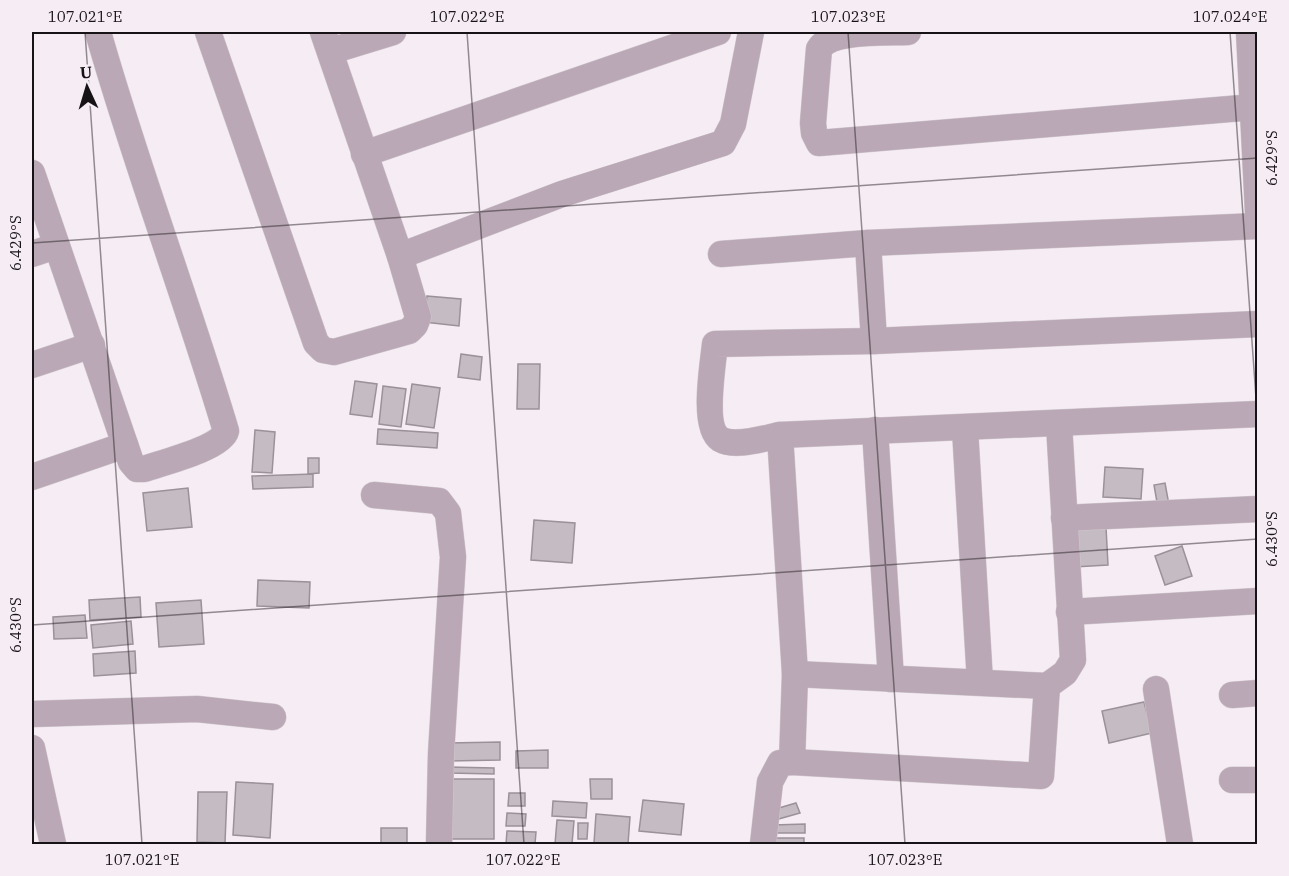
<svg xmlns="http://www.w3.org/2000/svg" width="1289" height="876" font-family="'IBM Plex Serif',serif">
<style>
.building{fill:#c5bbc3;stroke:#9b9199;stroke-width:1.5}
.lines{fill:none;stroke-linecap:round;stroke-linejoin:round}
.minor-casing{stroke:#d2c9d0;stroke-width:27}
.minor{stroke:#baa8b6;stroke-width:26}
.ticks{fill:none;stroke:#161215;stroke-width:1.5;stroke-opacity:0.45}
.neatline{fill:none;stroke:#161215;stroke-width:2}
.ticks-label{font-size:15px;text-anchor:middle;fill:#161215}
</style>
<rect width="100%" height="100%" fill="#f6ecf4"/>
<g class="building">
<path d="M427,296L461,299L459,326L424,322Z"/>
<path d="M461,354L482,357L480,380L458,377Z"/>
<path d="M518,364H540L539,409H517Z"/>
<path d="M355,381L377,384L372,417L350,414Z"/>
<path d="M412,384L440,388L434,428L406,424Z"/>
<path d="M383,386L406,389L401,427L379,424Z"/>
<path d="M378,429L438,433L437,448L377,444Z"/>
<path d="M255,430L275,432L272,473L252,472Z"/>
<path d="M308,458H319V473L308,474Z"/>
<path d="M1105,467L1143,469L1141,499L1103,497Z"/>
<path d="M313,474V487L253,489L252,476Z"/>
<path d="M1165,483L1169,505L1158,508L1154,485Z"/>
<path d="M188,488L192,527L147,531L143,493Z"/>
<path d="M534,520L575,523L572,563L531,560Z"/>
<path d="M1106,527L1108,565L1074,567L1072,529Z"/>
<path d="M1182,546L1192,576L1165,585L1155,556Z"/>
<path d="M258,580L310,582L309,608L257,606Z"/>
<path d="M140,597L141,617L90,620L89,600Z"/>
<path d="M201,600L204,644L159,647L156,603Z"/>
<path d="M85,615L87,638L54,639L53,617Z"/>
<path d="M131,621L133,644L93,648L91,625Z"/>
<path d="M135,651L136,673L94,676L93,654Z"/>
<path d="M1144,702L1152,733L1109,743L1102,711Z"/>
<path d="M500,742V760L449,761L448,743Z"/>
<path d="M548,750V768H516V751Z"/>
<path d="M449,767L494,768V774L449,773Z"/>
<path d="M446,779H494V839H445Z"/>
<path d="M590,779H612V799H591Z"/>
<path d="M236,782L273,784L270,838L233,835Z"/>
<path d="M198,792H227L225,843L197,842Z"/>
<path d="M509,793H525V806H508Z"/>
<path d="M643,800L684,804L681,835L639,831Z"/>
<path d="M553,801L587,803L586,818L552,816Z"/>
<path d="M796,803L800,813L775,820L772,810Z"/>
<path d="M507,813L526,814L525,826H506Z"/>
<path d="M596,814L630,817L628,844L594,843Z"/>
<path d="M557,820L574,821L572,844H555Z"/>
<path d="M578,823H588L587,839H578Z"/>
<path d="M805,824V833H773V825Z"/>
<rect x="381" y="828" width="26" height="16"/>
<path d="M507,831L536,832L535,844H506Z"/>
<rect x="776" y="838" width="28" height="6"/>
</g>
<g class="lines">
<defs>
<g id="minor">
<path d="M208,32L316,343L323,350L334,352L409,331L415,325L418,317L400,256L323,32"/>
<path d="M908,32C886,33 831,29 819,49L813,123L814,133L819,143L1254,107"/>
<path d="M1249,32L1258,212"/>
<path d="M331,51L393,32"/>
<path d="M364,154L718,32"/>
<path d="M32,173L131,462L137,469H144C161,463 222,448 226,431C186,297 136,166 98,32"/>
<path d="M868,243L874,341"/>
<path d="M32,254L56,246"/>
<path d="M721,254L868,243L1258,226"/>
<path d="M400,256L562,194L723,143L733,124L751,32"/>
<path d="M1258,324L874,341L715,344C713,364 702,427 720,439C735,448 765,438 780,435L1258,414"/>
<path d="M32,365L92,345"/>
<path d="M965,429L980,682"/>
<path d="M875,430L891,679"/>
<path d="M32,477L125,445"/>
<path d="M374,495L439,501L448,513L453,557L441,754L439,844"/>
<path d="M1064,518L1258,509"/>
<path d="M1069,612L1258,601"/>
<path d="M795,674L1047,686L1065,673L1073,660L1059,424"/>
<path d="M1156,689L1180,844"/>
<path d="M1232,695L1258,693"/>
<path d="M32,714L197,709L273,717"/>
<path d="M32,748L53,844"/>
<path d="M792,762L1041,776L1047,686"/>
<path d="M1232,780H1258"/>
<path d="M763,844L770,782L780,763L792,762L795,674L780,435"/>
</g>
</defs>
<use href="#minor" class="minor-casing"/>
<use href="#minor" class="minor"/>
</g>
<path class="ticks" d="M85,32L142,844M467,32L524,844M848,32L905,844M1230,32L1258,426M32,243L1258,158M32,625L1258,539"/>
<rect width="1289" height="876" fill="none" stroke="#f6ecf4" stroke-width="66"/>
<g transform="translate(87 87) rotate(356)" stroke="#f6ecf4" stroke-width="4.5" paint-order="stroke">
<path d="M0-4.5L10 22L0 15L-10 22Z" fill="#161215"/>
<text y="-9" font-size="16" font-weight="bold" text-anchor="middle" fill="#161215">U</text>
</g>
<rect x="33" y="33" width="1223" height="810" class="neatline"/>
<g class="ticks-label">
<text x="85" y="22">107.021°E</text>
<text x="467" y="22">107.022°E</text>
<text x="848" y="22">107.023°E</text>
<text x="1230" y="22">107.024°E</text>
<text transform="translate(1272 158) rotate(-90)" y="5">6.429°S</text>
<text transform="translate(16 243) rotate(-90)" y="5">6.429°S</text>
<text transform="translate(1272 539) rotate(-90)" y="5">6.430°S</text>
<text transform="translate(16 625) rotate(-90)" y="5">6.430°S</text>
<text x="142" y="865">107.021°E</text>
<text x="523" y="865">107.022°E</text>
<text x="905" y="865">107.023°E</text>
</g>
</svg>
